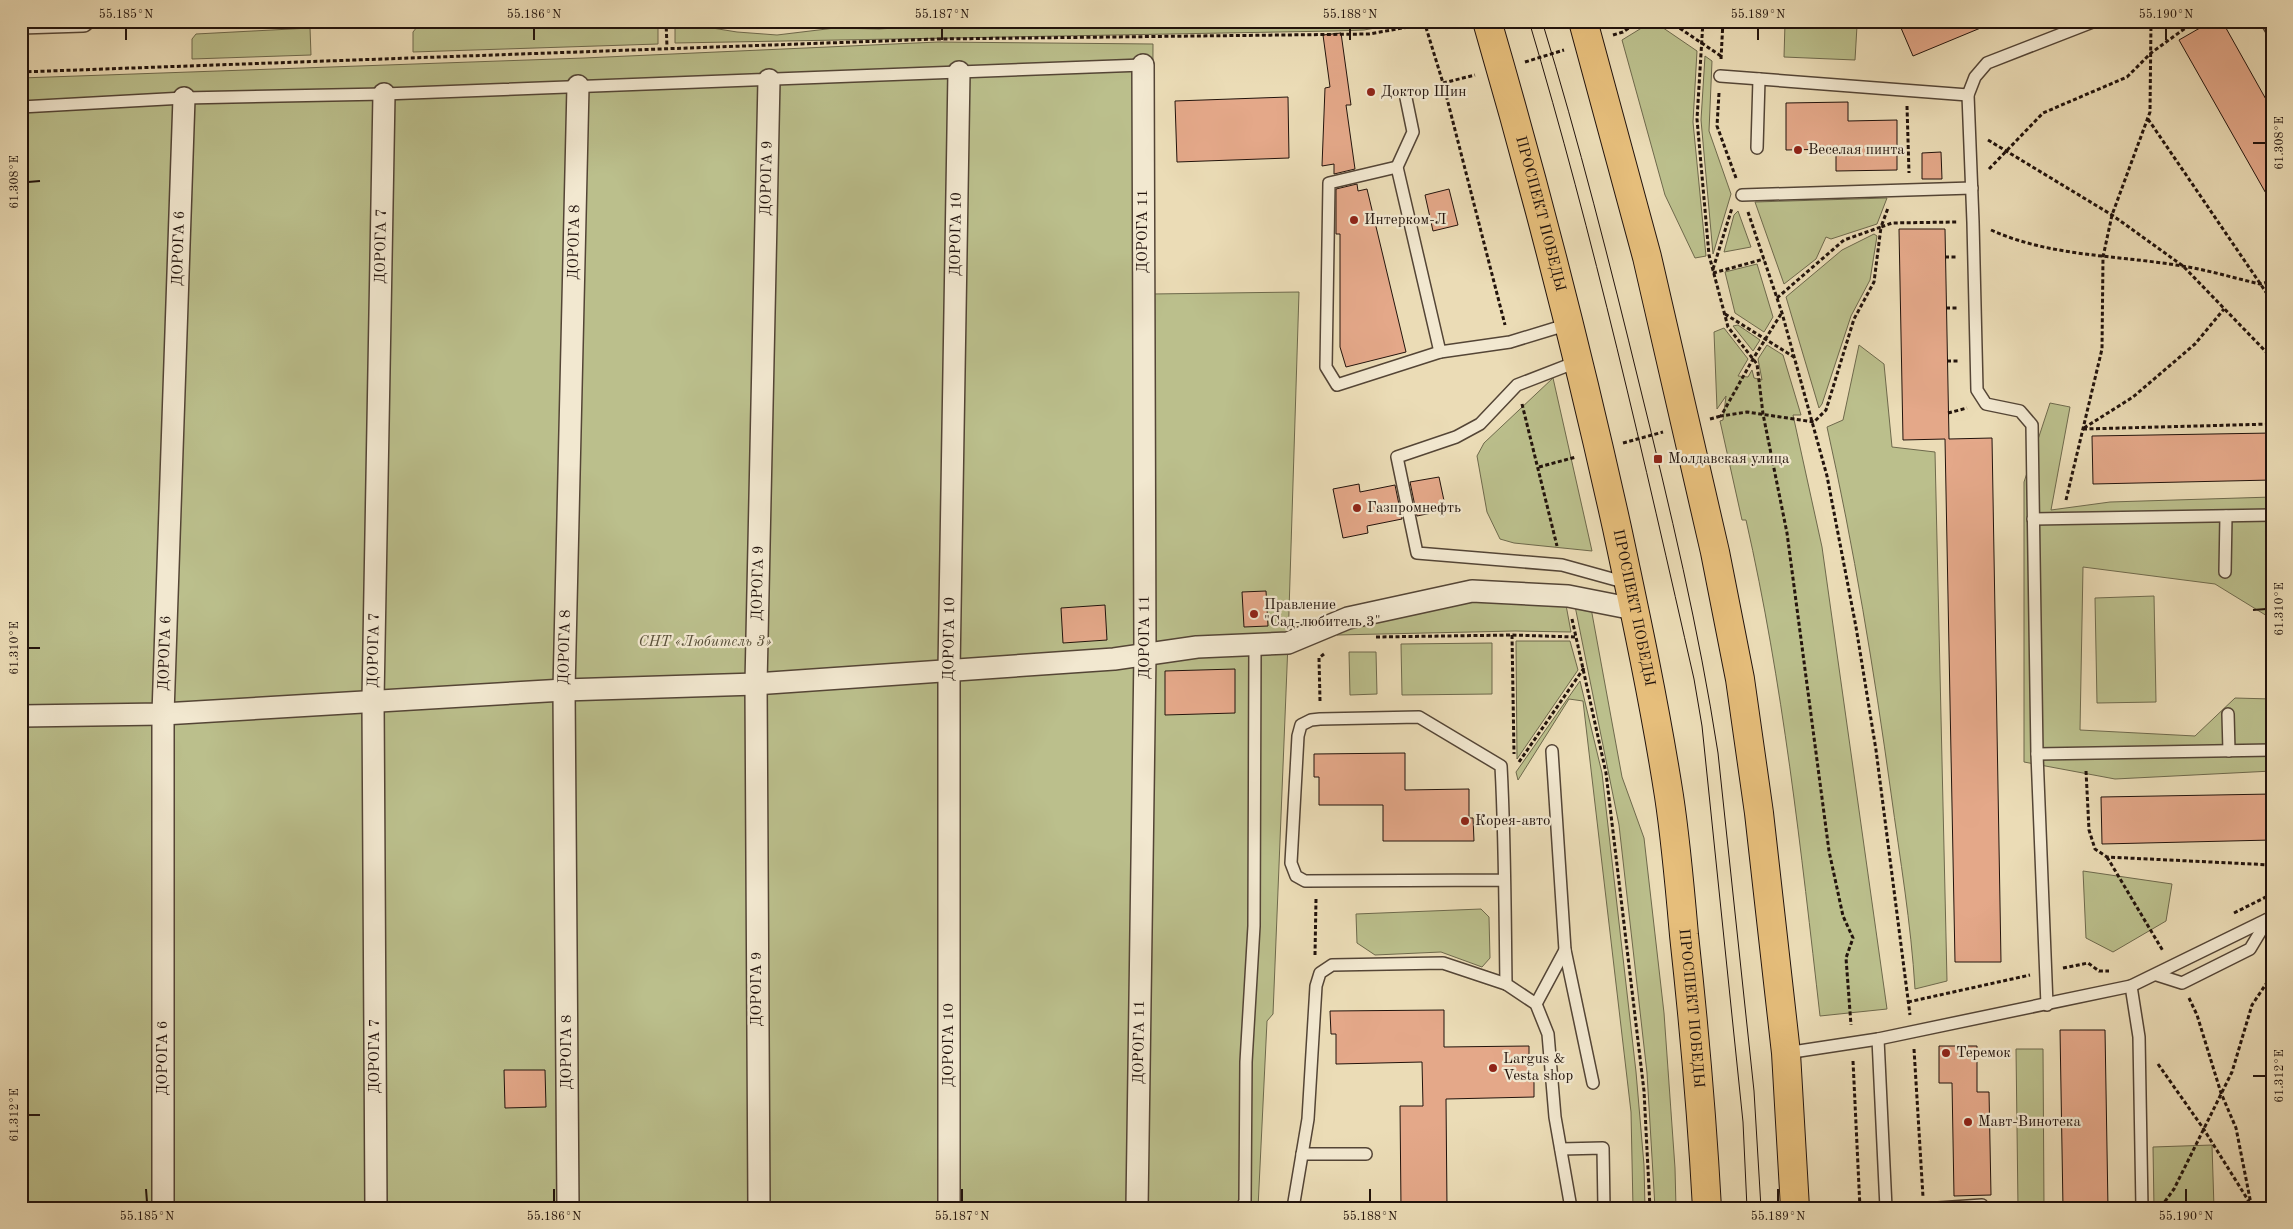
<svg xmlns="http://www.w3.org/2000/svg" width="2293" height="1229" font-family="'Old Standard TT',serif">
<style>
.green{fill:#bbbf8c;stroke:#6e694c}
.building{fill:#e4a889;stroke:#22130c}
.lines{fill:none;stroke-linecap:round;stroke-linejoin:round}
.lane-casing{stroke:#544536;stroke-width:14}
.street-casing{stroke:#544536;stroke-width:24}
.primary-casing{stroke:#22130c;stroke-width:30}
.path{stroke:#22130c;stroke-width:3;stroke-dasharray:4 2.5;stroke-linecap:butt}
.lane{stroke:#f2e8d0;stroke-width:11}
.street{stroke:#f2e8d0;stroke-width:21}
.primary{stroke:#e6be7b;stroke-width:28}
.tram{stroke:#22130c;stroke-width:1}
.ticks{fill:none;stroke:#22130c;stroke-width:2}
.poi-dot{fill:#8f2418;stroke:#f2e8d0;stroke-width:2}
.labels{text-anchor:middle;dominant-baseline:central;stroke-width:4.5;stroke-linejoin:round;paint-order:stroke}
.poi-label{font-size:15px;fill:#22130c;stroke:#f2e8d0;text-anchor:start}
.street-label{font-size:15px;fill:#22130c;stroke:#f2e8d0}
.park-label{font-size:15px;font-style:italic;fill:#584f39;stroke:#f2e8d0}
.neatline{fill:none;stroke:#22130c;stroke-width:2}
.ticks-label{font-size:12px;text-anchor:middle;fill:#22130c}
</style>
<rect width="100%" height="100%" fill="#ebdcb6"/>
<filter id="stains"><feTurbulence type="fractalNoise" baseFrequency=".004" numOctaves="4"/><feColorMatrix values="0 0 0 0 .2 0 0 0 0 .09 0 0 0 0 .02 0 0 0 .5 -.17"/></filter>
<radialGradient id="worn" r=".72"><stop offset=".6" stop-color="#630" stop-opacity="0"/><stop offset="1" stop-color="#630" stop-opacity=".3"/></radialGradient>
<g class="green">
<path d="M594,21H658V44L413,52V32L417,27Z"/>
<path d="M967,21L1206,23L1414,21L1364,30L1334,31L675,43V22L737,32L777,35L835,28L879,29L959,24Z"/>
<path d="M1653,21L1697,51L1693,122L1706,256L1695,258L1665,195L1622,40Z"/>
<path d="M1785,23L1857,26L1855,60L1784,57Z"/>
<path d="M310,28L311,55L192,59V39L196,34Z"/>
<path d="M938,42L1153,44L1152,294L1299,292L1288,643L1273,1014L1267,1021L1258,1208H21V78L584,58Z"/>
<path d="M1705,56L1712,61L1709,131L1731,194L1713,254L1701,120Z"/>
<path d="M1887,198L1877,224L1831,239L1826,237L1816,259L1784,284L1755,202Z"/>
<path d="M1738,211L1751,247L1724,252L1734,215Z"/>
<path d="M1874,234L1877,236L1870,280L1851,316L1822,404L1819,408L1786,297L1842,250Z"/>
<path d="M1757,264L1773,317L1764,332L1735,313L1725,272Z"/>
<path d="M1738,325L1760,340L1753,351L1733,326Z"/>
<path d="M1724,328L1748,359L1738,376L1748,377L1752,370L1754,378L1762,380L1758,359L1767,345L1783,355L1801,415H1793L1822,547L1887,1009L1820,1016C1801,850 1783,683 1746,520H1742L1720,421L1723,420L1726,396L1717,409L1714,332Z"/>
<path d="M1859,345L1884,364L1892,447L1935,452L1947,981L1915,989C1911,923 1900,859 1891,793C1874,670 1854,548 1827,427L1843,420Z"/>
<path d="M1553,378L1592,551L1514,543L1500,539L1487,512L1477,456L1484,443Z"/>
<path d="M2050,403L2070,407L2051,510L2110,502L2272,497V619L2215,584L2083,567L2080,730L2195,736L2235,698L2272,699V771L2115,779L2024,762V482Z"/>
<path d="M2154,596L2156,702L2097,703L2095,598Z"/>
<path d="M1478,601L1566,605L1571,632L1515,631L1337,635L1346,628Z"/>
<path d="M1575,606L1591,608L1622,777L1644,838L1664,1013L1675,1168L1676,1208H1655L1647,1073L1619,825Z"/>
<path d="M1516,641H1570L1578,670L1517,759Z"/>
<path d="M1492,643V694L1402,695L1401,644Z"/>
<path d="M1349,652H1376L1377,694L1350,695Z"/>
<path d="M1580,681L1602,773L1636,1072L1644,1165L1645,1208H1633L1631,1112L1583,701L1569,699L1518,780L1516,772Z"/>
<path d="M2083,871L2172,884L2166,921L2113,952L2086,938Z"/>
<path d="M1481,909L1489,917L1490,958L1482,967L1441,952L1375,955L1357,943L1356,914Z"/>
<path d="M2016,1049H2043L2044,1207H2018Z"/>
<path d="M2212,1145L2214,1208H2154L2153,1147Z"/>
</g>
<g class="building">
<path d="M1898,21H1995V22L1913,56Z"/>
<path d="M2212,21H2222L2272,110V204L2179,40Z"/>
<path d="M1341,33L1351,105H1346L1355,169L1334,174V164L1322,166L1325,88L1330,87L1323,35Z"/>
<path d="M1288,97L1289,158L1177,162L1175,101Z"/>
<path d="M1848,102V121L1897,120V170L1836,171V149L1786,150V103Z"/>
<path d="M1941,152L1942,179H1922V153Z"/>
<path d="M1357,184L1358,191L1367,189L1406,352L1346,367L1340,347V234H1336V189Z"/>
<path d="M1449,189L1458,225L1433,231L1425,195Z"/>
<path d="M1899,229H1945L1949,439L1992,438L2001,962H1955L1945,439L1903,440Z"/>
<path d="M2272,433V480L2093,484L2092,436Z"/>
<path d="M1439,477L1446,510L1417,516L1410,482Z"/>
<path d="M1359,484L1360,492L1395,485L1402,519L1367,526L1368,533L1343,538L1333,489Z"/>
<path d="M1266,591L1268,626L1244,627L1242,592Z"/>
<path d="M1105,605L1107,640L1063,643L1061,608Z"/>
<path d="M1235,669V713L1165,715V671Z"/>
<path d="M1405,753V790L1469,789V818H1473L1474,841H1383V805H1319V777H1314V754Z"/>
<path d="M2272,794V840L2102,844L2101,797Z"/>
<path d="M1444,1010V1047L1529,1046V1075H1534V1097L1446,1099L1447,1208H1401L1400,1106H1423L1422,1062L1336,1064V1034H1331L1330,1011Z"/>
<path d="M2060,1030H2105L2108,1208H2063Z"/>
<path d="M1939,1046H1977V1092H1989L1991,1195L1954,1196L1952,1083H1939Z"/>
<path d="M504,1070H545L546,1107L505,1108Z"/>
</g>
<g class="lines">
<defs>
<g id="lane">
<path d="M2266,21L2272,31"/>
<path d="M1720,76L1968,95"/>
<path d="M1406,98L1413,132L1397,167L1440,352L1510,342L1569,324"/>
<path d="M21,107L184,98L384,94L1143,65"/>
<path d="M1757,148L1759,79"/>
<path d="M1397,167L1329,183L1326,367L1337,385L1440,352"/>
<path d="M1742,195L1972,188"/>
<path d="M1579,361L1517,385L1480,424L1456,437L1397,457L1417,553L1562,565L1627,583"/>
<path d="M2033,519L2272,515"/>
<path d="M2225,572L2226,516"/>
<path d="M2228,714L2229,751"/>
<path d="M1552,751L1565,950L1593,1083"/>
<path d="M2037,754L2272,750"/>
<path d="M1504,880L1305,881L1296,876L1291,863L1298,736L1301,725L1311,720L1320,719L1419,717L1501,766C1505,839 1505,912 1506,984L1536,1004L1548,1034L1555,1117L1571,1208"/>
<path d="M2157,975L2182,983L2250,949L2268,919"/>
<path d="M2131,986L2139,1037L2142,1208"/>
<path d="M1536,1004L1565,950"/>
<path d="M2047,1005L2037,754L2032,425L2020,411L1986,404L1977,390L1973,222L1968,95L1975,77L1987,63L2095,21"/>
<path d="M1878,1039L1886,1208"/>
<path d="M1786,1053L1878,1039L2131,986L2272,917"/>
<path d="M1561,1149L1603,1148L1604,1208"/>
<path d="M1302,1154H1366"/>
<path d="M1242,1208L1245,1201L1246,1062L1254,926L1255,643"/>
<path d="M1293,1208L1308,1119L1316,986L1320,973L1332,965L1443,963L1506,984"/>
<path d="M1938,1208L1982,1205V1208"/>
</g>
<g id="street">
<path d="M21,23L83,21"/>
<path d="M21,716L163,714L564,690L756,684L1114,659L1197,647L1288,643L1348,618L1472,591L1568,596L1634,609"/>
<path id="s1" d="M163,1208V714L184,98"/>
<path id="s2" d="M376,1208L373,700L384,94"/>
<path id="s3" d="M568,1208L564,690L578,86"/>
<path id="s4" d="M759,1208L756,684L769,80"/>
<path id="s5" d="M949,1208V670L959,72"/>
<path id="s6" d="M1137,1208L1145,654L1143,65"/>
</g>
<g id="primary">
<path id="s7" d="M1487,21C1536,189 1579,357 1617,528C1636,617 1655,706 1669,796C1676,842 1680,889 1684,935C1694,1026 1702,1117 1707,1208"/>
<path d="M1583,21L1647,257L1715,552L1740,679L1759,813L1786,1053L1795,1208"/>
</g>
</defs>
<use href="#lane" class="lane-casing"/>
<use href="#street" class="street-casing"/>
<use href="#primary" class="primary-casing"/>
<g class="path">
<path d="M666,21L667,47"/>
<path d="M1424,21L1443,83L1505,325"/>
<path d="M1669,21L1721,56"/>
<path d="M1703,21L1697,119L1709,255L1728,327L1757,364L1763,414L1787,533L1829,851L1843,916L1853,938L1846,958L1851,1025"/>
<path d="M1613,35L1623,32L1639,21"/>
<path d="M1721,59L1723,21"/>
<path d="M1525,62L1564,50"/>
<path d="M21,72L938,39L1369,34L1425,24"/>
<path d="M1443,83L1475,75"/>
<path d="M1719,93L1717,126L1736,178"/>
<path d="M1907,106L1909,173"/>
<path d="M2148,119L2272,301"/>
<path d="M1988,140L2112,215L2183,266L2272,358"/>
<path d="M1989,169L2043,113L2127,77L2151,53L2195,21"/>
<path d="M1748,212L1782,313L1827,476L1856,627L1876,750L1910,1015"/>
<path d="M1991,230C2051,257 2118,255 2182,266C2208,270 2234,278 2260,284L2272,281"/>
<path d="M1945,257H1957"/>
<path d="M1713,269L1732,208"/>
<path d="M1713,273L1764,259"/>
<path d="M1777,298L1844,240L1881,227L1888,208"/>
<path d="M1946,308H1958"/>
<path d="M1725,314L1794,357"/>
<path d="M1781,314L1753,359L1721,416L1747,412L1814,422L1826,410L1854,319L1874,282L1881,227L1892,223L1957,222"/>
<path d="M1947,361H1959"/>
<path d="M1522,404L1557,546"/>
<path d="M1948,413L1967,408"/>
<path d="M1710,419L1721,416"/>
<path d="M2084,428L2133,397L2195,344L2224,309"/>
<path d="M2083,429L2272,424"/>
<path d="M1623,443L1663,432"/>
<path d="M1539,467L1576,457"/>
<path d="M2066,500L2102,349L2103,257L2112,215L2150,112L2151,21"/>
<path d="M1572,619L1606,773L1644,1091L1650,1208"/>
<path d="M1512,635L1514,754"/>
<path d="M1376,637L1512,635L1575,637"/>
<path d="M1320,701L1319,658L1324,654"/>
<path d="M1519,762L1584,668"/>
<path d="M2086,771L2089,830L2095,849L2107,857L2272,865"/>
<path d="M2107,857L2163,951"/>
<path d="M2234,913L2272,894"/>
<path d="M1315,955L1316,899"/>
<path d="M2063,968L2088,963L2099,971H2109"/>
<path d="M2189,998L2197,1015L2221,1093L2236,1128L2251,1204"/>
<path d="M1908,1002L2030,975"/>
<path d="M1914,1049L1923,1197"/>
<path d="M1853,1061L1860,1208"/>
<path d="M2158,1064L2203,1128L2253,1208"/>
<path d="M2161,1207L2174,1189L2232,1072L2252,1005L2272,975"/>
</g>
<use href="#lane" class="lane"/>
<use href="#street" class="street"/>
<use href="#primary" class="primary"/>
<g class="tram">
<path d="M1529,21C1594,238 1644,459 1694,679L1702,726L1743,1122L1747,1208"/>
<path d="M1542,21C1579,142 1610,264 1640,387C1670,508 1699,630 1718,753L1754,1091L1761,1208"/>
</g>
</g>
<path class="ticks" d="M126,28V40M534,28V40M942,28V40M1350,28V40M1758,28V40M2166,28V40M2253,143H2266M28,182L40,181M2253,610L2266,609M28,648H40M2253,1076H2266M28,1115H40M146,1189L147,1202M554,1189V1202M962,1189V1202M1370,1189V1202M1778,1189V1202M2186,1189V1202"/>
<g class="poi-dot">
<circle cx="1371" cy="92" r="5"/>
<circle cx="1798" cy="150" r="5"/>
<circle cx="1354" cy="220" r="5"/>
<rect x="1653" y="454" width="10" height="10" rx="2.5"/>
<circle cx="1357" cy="508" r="5"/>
<circle cx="1254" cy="614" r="5"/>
<circle cx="1465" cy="821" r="5"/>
<circle cx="1946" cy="1053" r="5"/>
<circle cx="1493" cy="1068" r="5"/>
<circle cx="1968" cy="1122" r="5"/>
</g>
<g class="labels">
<g class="poi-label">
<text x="1381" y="92">Доктор Шин</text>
<text x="1808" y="150">Веселая пинта</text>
<text x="1364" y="220">Интерком-Л</text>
<text x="1668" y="459">Молдавская улица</text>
<text x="1367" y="508">Газпромнефть</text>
<text x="1264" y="605">Правление<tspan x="1264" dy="17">"Сад-любитель 3"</tspan></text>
<text x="1475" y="821">Корея-авто</text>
<text x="1956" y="1053">Теремок</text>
<text x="1503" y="1059">Largus &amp;<tspan x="1503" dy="17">Vesta shop</tspan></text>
<text x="1978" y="1122">Мавт-Винотека</text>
</g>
<g class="street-label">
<text stroke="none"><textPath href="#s4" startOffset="1030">ДОРОГА 9</textPath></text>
<text stroke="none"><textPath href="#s7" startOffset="200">ПРОСПЕКТ ПОБЕДЫ</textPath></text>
<text transform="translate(1143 231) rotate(-90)">ДОРОГА 11</text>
<text stroke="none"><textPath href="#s5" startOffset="974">ДОРОГА 10</textPath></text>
<text stroke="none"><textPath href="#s3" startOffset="966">ДОРОГА 8</textPath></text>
<text stroke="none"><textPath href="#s2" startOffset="962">ДОРОГА 7</textPath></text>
<text stroke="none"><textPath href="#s1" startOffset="960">ДОРОГА 6</textPath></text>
<text stroke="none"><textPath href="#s4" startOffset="625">ДОРОГА 9</textPath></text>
<text stroke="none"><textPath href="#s7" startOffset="605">ПРОСПЕКТ ПОБЕДЫ</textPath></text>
<text stroke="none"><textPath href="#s6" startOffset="571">ДОРОГА 11</textPath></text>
<text stroke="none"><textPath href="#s5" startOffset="569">ДОРОГА 10</textPath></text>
<text stroke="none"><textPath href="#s3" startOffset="561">ДОРОГА 8</textPath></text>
<text stroke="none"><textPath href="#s2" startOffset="558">ДОРОГА 7</textPath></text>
<text stroke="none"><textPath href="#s1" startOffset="555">ДОРОГА 6</textPath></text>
<text transform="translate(757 989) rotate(-90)">ДОРОГА 9</text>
<text stroke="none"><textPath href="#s7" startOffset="1010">ПРОСПЕКТ ПОБЕДЫ</textPath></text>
<text stroke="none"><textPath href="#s6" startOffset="166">ДОРОГА 11</textPath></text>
<text transform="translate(949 1045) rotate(-90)">ДОРОГА 10</text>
<text transform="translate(567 1052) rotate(-90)">ДОРОГА 8</text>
<text transform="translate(375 1056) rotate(-90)">ДОРОГА 7</text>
<text transform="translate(163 1058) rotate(-90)">ДОРОГА 6</text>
</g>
<g class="park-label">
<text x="705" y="642">СНТ «Любитель 3»</text>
</g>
</g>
<rect width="2293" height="1229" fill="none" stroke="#ebdcb6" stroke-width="55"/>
<rect x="28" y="28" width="2238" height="1174" class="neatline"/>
<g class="ticks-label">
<text x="126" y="18">55.185°N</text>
<text x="534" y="18">55.186°N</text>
<text x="942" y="18">55.187°N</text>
<text x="1350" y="18">55.188°N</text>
<text x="1758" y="18">55.189°N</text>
<text x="2166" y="18">55.190°N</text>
<text transform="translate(2279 143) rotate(-90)" y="4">61.308°E</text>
<text transform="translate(14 182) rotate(-90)" y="4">61.308°E</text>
<text transform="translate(2279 609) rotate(-90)" y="4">61.310°E</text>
<text transform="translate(14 648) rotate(-90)" y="4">61.310°E</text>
<text transform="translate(2279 1076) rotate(-90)" y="4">61.312°E</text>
<text transform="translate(14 1115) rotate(-90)" y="4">61.312°E</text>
<text x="147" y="1220">55.185°N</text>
<text x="554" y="1220">55.186°N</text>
<text x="962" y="1220">55.187°N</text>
<text x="1370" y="1220">55.188°N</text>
<text x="1778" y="1220">55.189°N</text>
<text x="2186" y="1220">55.190°N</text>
</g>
<rect width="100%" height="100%" filter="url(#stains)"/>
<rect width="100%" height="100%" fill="url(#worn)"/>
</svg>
